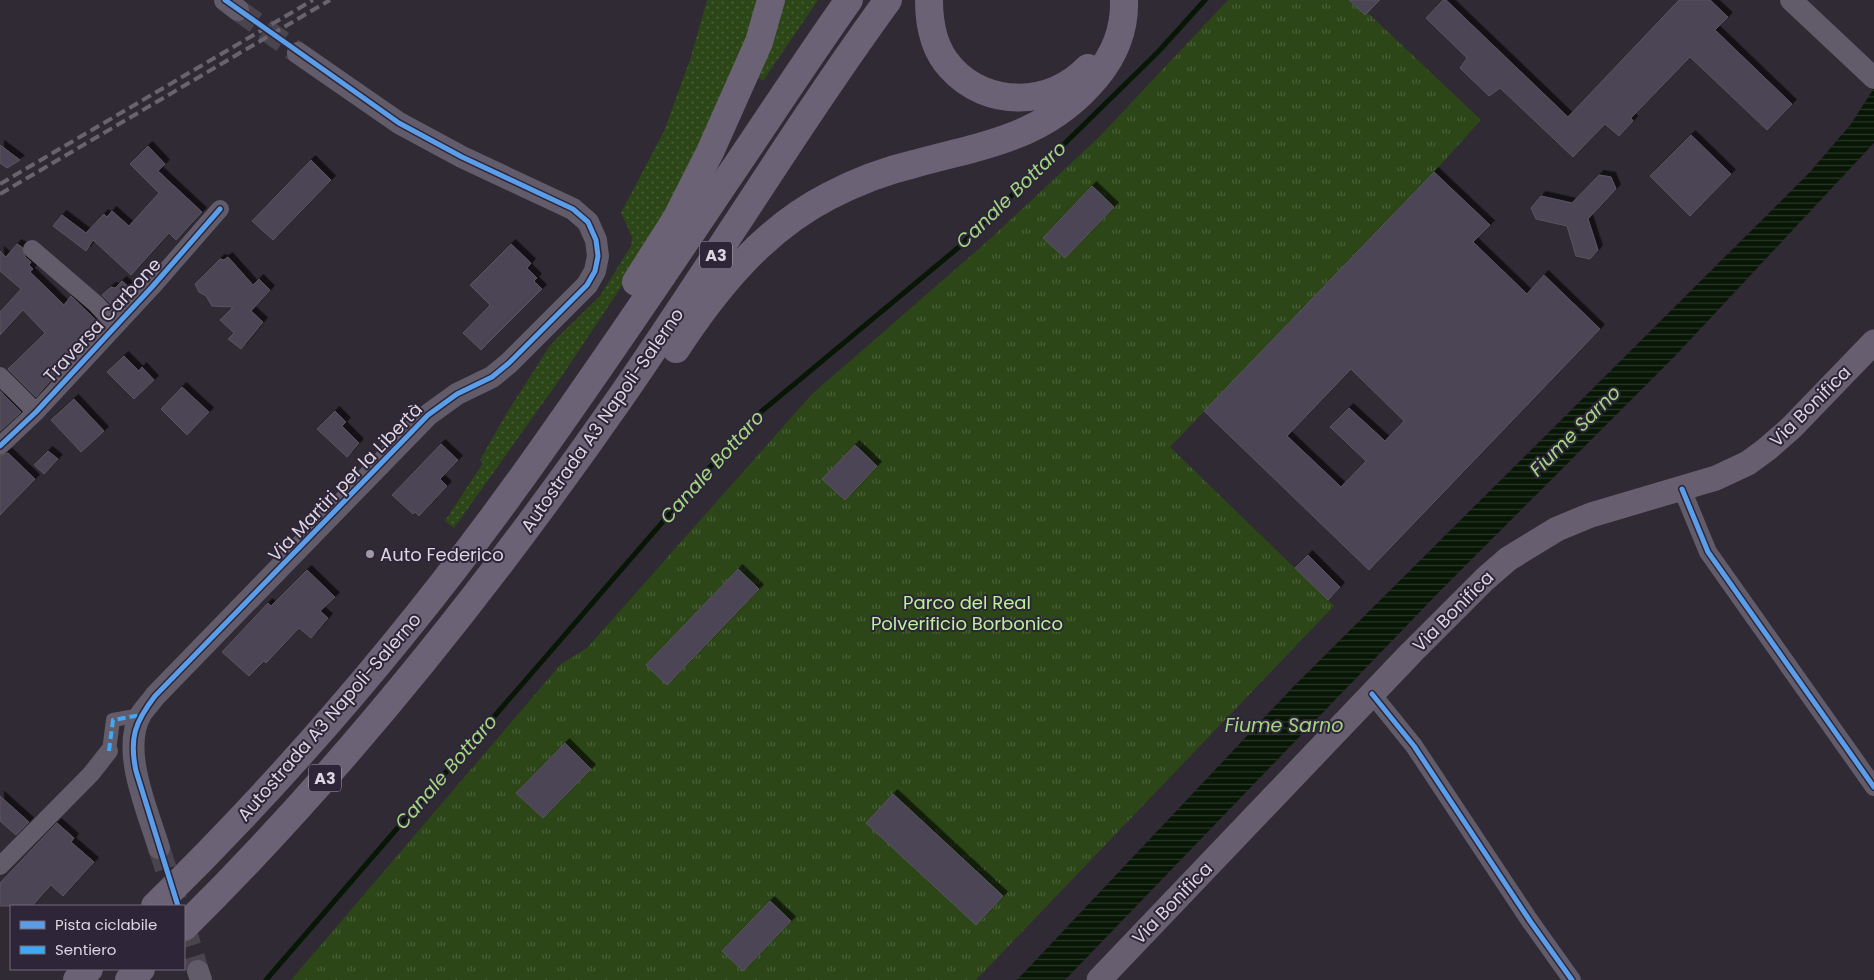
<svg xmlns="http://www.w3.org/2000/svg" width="1874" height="980" font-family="Poppins,sans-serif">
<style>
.grass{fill:url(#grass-dots)}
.park{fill:url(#park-tufts)}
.water{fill:url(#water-rules)}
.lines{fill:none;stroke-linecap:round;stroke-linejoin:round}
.stream{stroke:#081605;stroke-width:5}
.building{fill:#4c4454;stroke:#59555e;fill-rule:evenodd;filter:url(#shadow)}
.tertiary-tunnel{stroke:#49444e;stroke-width:22;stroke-dasharray:22 11;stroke-linecap:butt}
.pedestrian{stroke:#625b6a;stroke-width:14}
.minor{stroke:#625b6a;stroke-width:18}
.tertiary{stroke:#625b6a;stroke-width:22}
.secondary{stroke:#675f70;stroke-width:25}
.motorway{stroke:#6c6276;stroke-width:28}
.rail{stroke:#68636e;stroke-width:4;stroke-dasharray:10 5;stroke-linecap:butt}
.quiet{stroke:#3fa9f5;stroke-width:4;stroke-dasharray:8 4;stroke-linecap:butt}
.cycleway-casing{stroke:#2e2638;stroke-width:8}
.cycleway{stroke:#5a9eea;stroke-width:5}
.poi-dot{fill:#9f9aa5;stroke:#2e2638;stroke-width:2}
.labels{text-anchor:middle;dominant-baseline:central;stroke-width:4;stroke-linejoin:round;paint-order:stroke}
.shield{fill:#2e2638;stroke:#a8a1af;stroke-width:1}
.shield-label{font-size:16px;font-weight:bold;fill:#dcd6e2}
.street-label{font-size:18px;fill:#dcd6e2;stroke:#2e2638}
.poi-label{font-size:18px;fill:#dcd6e2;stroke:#2e2638;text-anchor:start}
.park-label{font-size:18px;fill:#bbf198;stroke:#2e2638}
.water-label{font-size:19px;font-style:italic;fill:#a2d780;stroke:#2e2638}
</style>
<defs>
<pattern id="grass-dots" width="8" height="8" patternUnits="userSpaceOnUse" patternTransform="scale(1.25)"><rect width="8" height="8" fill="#2c4618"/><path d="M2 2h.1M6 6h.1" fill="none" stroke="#4a6039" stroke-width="1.8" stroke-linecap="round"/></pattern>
<pattern id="park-tufts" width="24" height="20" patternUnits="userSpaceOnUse" patternTransform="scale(1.25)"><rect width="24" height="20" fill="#2c4618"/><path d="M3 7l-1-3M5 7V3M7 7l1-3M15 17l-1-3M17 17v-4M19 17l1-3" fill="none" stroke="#4a6039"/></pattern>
<pattern id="water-rules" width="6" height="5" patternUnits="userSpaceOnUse" patternTransform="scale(1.25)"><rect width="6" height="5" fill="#081605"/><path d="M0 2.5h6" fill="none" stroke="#2b3729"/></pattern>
<filter id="shadow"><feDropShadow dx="4.5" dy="-4.5" stdDeviation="0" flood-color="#0009"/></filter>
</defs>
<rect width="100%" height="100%" fill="#2f2a34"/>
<g class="grass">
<path d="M707,0H760L740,60L655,236L560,379L454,528L445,521L483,463L480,460L508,411L549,347L560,335L600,296L631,246L632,237L621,213L664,131L690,60Z"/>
<path d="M780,0H818L763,81L755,75Z"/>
</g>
<path class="park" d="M1228,0H1349L1365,15L1368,13L1481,120L1434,172L1170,447L1334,606L976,980H291L561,664L587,648L812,394L989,240L1100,136Z"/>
<path class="water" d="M1874,88V143L1676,355L1441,590L1065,980H1017L1294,686L1810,172L1851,124Z"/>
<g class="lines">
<path class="stream" d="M266,980L750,421L959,247L1158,52L1205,0"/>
</g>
<g class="building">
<path d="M1349,0H1380L1365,15Z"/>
<path d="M1443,0H1446L1568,117L1679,0H1710L1728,17L1715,30L1792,104L1767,130L1690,57L1631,118L1633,121L1619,136L1605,124L1573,157L1500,88L1489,96L1460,68L1467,58L1426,18Z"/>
<path d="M1691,135L1731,174L1690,216L1650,176Z"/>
<path d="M0,145L20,160L7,168L0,163Z"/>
<path d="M148,146L165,164L158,171L202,212L176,240L169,233L131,275L93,240L86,251L53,226L62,215L86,233L104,214L107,217L112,211L129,226L159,193L130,164Z"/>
<path d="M311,160L331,180L273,240L252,221Z"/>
<path d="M1434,172L1490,225L1473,242L1527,294L1544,275L1600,329L1369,570L1204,411ZM1351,369L1404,421L1385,441L1349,408L1330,427L1366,461L1341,487L1287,436Z"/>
<path d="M1599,175L1611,177L1616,189L1588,219L1598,250L1590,259L1576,256L1567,226L1536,219L1531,208L1541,196L1572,203Z"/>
<path d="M1092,186L1114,207L1065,258L1043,238Z"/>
<path d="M17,244L22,247L25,257L31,262L29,265L33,269L30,272L64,305L71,296L100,324L36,397L8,369L45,333L23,310L0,335V312L21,289L0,271V251L6,257Z"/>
<path d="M511,244L531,263L527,268L537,278L534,281L542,289L481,350L463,333L490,305L470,285Z"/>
<path d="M228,257L253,285L259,279L270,290L251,311L263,322L241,349L228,339L234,333L220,320L233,307L212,306L206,296L199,292L195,284L220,259L224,260Z"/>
<path d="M122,281L132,290L115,308L102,295L111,287L115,288Z"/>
<path d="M124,356L139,371L142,367L154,380L134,399L107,372Z"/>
<path d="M182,387L209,412L187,435L161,409Z"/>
<path d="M0,391L21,412L0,431Z"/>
<path d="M74,399L104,431L81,452L51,420Z"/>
<path d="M335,411L346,422L342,426L359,443L347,457L317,429Z"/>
<path d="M441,444L458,460L440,479L447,486L419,516L415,512L413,514L392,495Z"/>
<path d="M855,445L877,466L845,500L822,479Z"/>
<path d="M48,451L58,459L44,474L34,465Z"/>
<path d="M8,453L35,479L0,515V456Z"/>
<path d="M1308,555L1340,587L1328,600L1295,568Z"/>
<path d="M738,569L759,589L667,685L646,665Z"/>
<path d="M307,570L335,597L320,611L328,618L311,638L299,628L266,663L264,661L249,676L222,652L268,603L271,606Z"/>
<path d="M565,743L591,769L543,818L516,793Z"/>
<path d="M893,794L1003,896L976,925L866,823Z"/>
<path d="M0,796L29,822L16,835L0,821Z"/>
<path d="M57,823L74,838L71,842L94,862L63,896L51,885L32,906H0V883Z"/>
<path d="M770,901L791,921L743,971L722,951Z"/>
</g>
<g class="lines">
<g class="tertiary-tunnel">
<path d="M238,10L298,53"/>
<path d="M159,848L178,906"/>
<path d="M184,925L198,971"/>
</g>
<path class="pedestrian" d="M109,751L113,720L141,715"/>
<g class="minor">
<path d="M32,249L96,304L116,325"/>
<path d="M0,376L36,412"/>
<path d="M0,446L36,412L152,287L220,209"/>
<path d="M1682,489L1708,552L1874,787"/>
<path d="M1372,694L1414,746L1530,921L1572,980"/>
<path d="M0,866L91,774L109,751"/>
</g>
<g class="tertiary">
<path d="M225,0L238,10"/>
<path d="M1791,0L1874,78"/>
<path d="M159,848C148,811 120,750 141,714C145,708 151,702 155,696L428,415L457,394L492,377L509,363L587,285L595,271L598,256L596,240L588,222L573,209L462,157L399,123L298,53"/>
<path d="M198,971L201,980"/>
</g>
<path class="secondary" d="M1099,980L1411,653L1485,579L1508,559L1557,529L1591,515L1716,478L1748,463L1767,449L1792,427L1874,342"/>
<g class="motorway">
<path d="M929,0C929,24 934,50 951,68C987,108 1051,107 1088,68"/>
<path d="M636,282L676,219L710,152L759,42L771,0"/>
<path d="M676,349C716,288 763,230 829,196C856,182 884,171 914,164C986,144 1046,138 1097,76C1115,54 1125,29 1124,0"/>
<path d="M155,906C297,767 426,614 541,451C602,365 661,278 720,190C763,127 805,62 849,0"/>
<path d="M184,927C348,765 491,584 623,394C713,264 795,128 888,0"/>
<path d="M77,980L89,969"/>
<path d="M129,980L141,969"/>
</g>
<g class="rail">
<path d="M0,184L313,0"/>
<path d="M0,194L330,0"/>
</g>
<path class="quiet" d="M109,751L113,720L141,715"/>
<defs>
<g id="cycleway">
<path d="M0,446L36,412L152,287L220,209"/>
<path d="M1682,489L1708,552L1874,787"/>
<path d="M1372,694L1414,746L1530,921L1572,980"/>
<path d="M178,906L136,771C129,738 135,722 155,696L428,415L457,394L492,377L509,363L587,285L595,271L598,256L596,240L588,222L573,209L462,157L399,123L225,0"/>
</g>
</defs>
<use href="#cycleway" class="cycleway-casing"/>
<use href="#cycleway" class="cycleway"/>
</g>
<circle class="poi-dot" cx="370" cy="554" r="5"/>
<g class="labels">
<g class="shield">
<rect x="700" y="241.5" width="32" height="27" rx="4"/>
<rect x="309" y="764.5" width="32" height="27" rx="4"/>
</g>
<g class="shield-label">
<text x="716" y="255">A3</text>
<text x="325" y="778">A3</text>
</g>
<g class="street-label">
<text transform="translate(102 320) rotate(-47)">Traversa Carbone</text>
<text transform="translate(1810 406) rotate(-45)">Via Bonifica</text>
<text transform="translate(602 420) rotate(-55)">Autostrada A3 Napoli-Salerno</text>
<text transform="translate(345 482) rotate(-46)">Via Martiri per la Libertà</text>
<text transform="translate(1453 611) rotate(-45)">Via Bonifica</text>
<text transform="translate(329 717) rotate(-49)">Autostrada A3 Napoli-Salerno</text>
<text transform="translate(1172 903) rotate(-46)">Via Bonifica</text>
</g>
<g class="poi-label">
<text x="380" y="554">Auto Federico</text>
</g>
<g class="park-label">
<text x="967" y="602">Parco del Real<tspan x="967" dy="21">Polverificio Borbonico</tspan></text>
</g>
<g class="water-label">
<text transform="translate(1011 195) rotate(-44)">Canale Bottaro</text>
<text transform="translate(1575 431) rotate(-45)">Fiume Sarno</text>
<text transform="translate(712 467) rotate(-48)">Canale Bottaro</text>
<text x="1284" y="725">Fiume Sarno</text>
<text transform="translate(446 772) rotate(-49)">Canale Bottaro</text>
</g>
</g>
<rect x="10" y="905" width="175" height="65" fill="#2e2638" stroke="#746c7c"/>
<rect x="20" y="921" width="25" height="8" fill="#5a9eea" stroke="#746c7c"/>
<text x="55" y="930" font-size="15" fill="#dcd6e2">Pista ciclabile</text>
<rect x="20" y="946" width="25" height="8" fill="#3fa9f5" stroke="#746c7c"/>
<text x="55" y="955" font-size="15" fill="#dcd6e2">Sentiero</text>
</svg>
